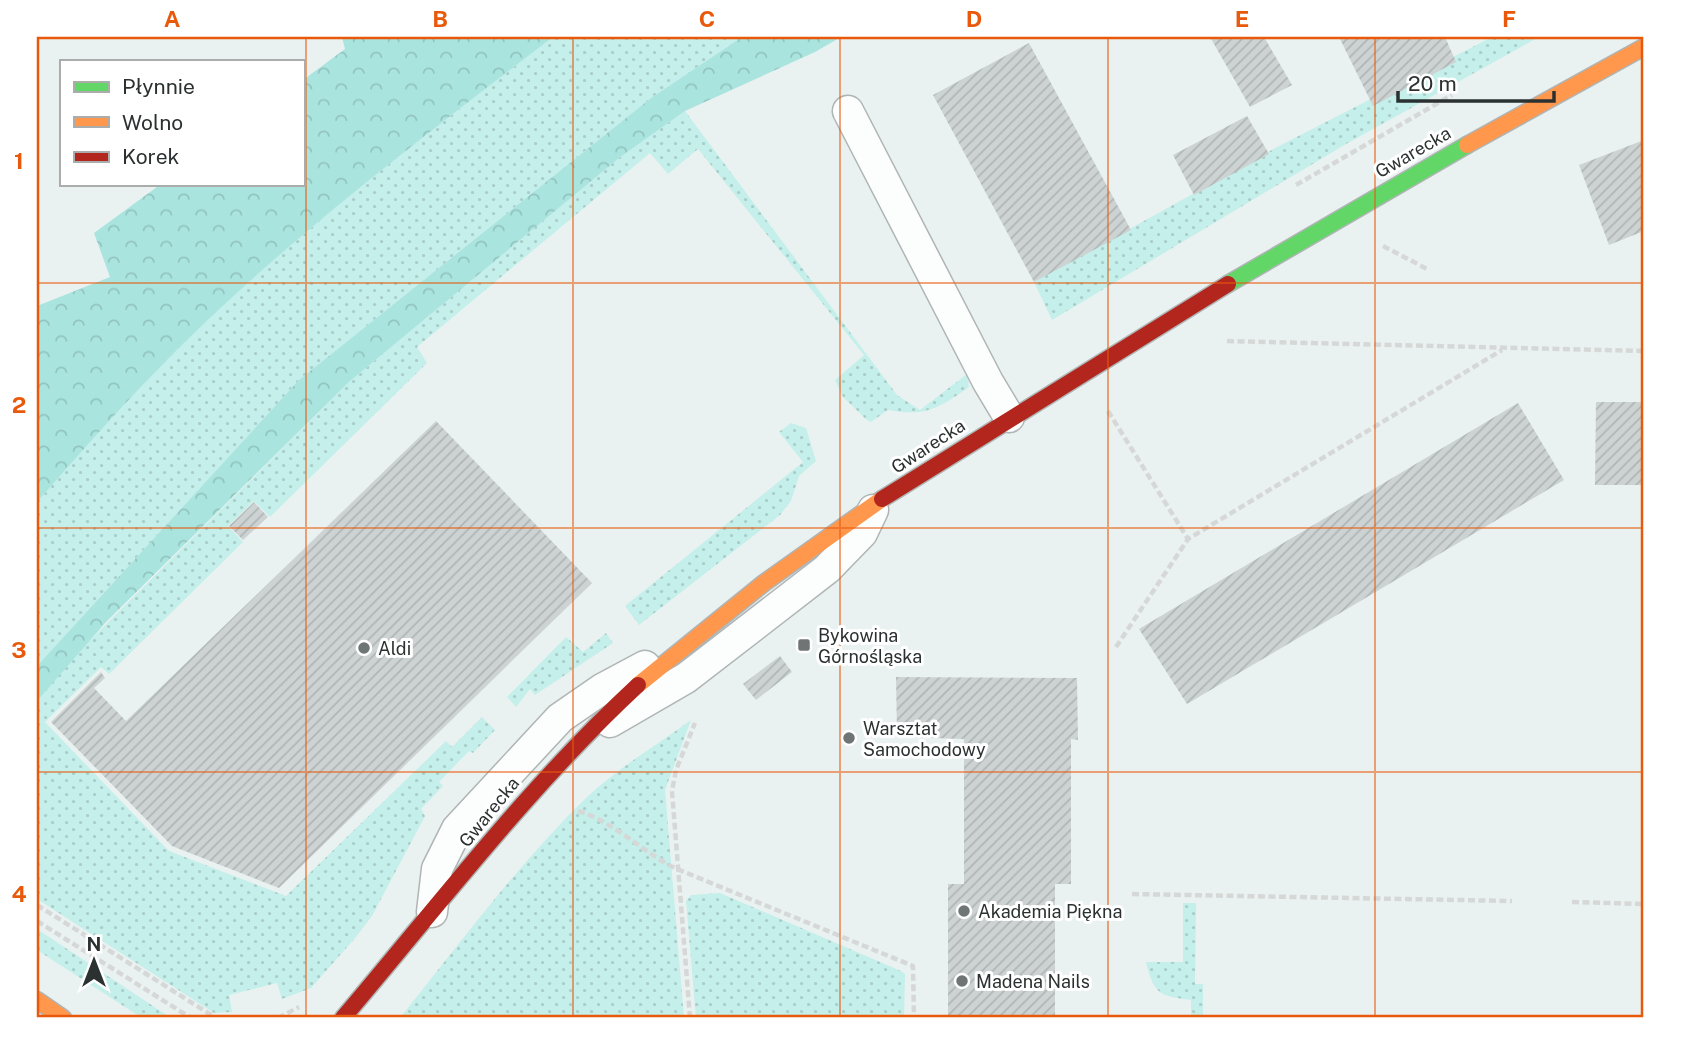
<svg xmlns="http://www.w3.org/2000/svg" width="1681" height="1055" font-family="'Public Sans',sans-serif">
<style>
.grass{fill:url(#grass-dots)}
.forest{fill:url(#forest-crowns)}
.building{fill:url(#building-hatch)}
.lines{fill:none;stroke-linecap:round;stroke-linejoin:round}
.lane-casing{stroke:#afb5b4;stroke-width:33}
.fast-casing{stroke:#afb5b4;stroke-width:19}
.slow-casing{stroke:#afb5b4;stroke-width:19}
.jam-casing{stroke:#afb5b4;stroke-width:19}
.path{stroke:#d5d8d7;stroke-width:4.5;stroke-dasharray:7 3.5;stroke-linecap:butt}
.lane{stroke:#fcfdfd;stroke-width:30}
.fast{stroke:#63d668;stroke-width:16}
.slow{stroke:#ff974d;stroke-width:16}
.jam{stroke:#b3261e;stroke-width:16}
.grid{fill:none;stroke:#e8590c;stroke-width:2;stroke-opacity:0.55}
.poi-dot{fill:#6e7574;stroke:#fff;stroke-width:2.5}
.labels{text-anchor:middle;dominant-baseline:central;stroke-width:6;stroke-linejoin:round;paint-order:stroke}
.street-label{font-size:18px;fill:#2b3130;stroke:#fff}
.poi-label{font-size:18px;fill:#2b3130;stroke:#fff;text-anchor:start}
.neatline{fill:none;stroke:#e8590c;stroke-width:2.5}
.grid-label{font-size:23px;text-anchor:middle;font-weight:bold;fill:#e8590c}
</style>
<defs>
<pattern id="grass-dots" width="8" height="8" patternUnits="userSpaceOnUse" patternTransform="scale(1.75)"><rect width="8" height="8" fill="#c4efea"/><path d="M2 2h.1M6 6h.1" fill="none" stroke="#a9cdc9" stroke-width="1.8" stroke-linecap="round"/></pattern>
<pattern id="forest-crowns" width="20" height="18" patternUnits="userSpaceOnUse" patternTransform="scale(1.75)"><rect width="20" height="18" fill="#a9e4df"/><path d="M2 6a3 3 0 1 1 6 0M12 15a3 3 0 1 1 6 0" fill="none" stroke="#92c4c0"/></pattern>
<pattern id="building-hatch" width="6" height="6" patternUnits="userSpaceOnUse" patternTransform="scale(1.75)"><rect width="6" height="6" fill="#cdd3d3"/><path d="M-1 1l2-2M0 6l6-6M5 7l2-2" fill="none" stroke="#b0b6b5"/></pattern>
</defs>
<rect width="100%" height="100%" fill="#eaf2f1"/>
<g class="grass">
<path d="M553,37H742L651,98L299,380L37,666V502C81,452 126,401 174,353C290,237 423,137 553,37Z"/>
<path d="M1492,37H1539L1346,144L1052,320L1034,282L1279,146Z"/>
<path d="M685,111L897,395L920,410L967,374L969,387C939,408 926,417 888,410L871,422L867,420L843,397L835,380L864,355L698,149L668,174L650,153L417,347L427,363L270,517L254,501L228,526L243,542L109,674L101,667L45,722L169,851L286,896L446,741L452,747L482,717L495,730L473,753L469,751L439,782L443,786L421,809L425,816L372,916L356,937L311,988L282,999L277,983L229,995L232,1012L214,1013L37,899V701L69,661L349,382L619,158Z"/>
<path d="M791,423L806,428L816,461L799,476L791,501L780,515L639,625L625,606L803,462L779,432Z"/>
<path d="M606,633L613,643L535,695L530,689L516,707L507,697L566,637L583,652Z"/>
<path d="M691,720L665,790L684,1018H400C460,943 518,864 587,797C618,768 657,745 691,720Z"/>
<path d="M720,893L901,971L905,974L904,1018H696L686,901L691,895Z"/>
<path d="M1183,903H1196L1195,984H1203V1018H1191V1000C1159,996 1154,994 1146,962H1183Z"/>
<path d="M37,929L171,1018H142L37,950Z"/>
</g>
<g class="forest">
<path d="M342,37H553C423,137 290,237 174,353C126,401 81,452 37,502V306L110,277L94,233L161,184H303V80L345,49Z"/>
<path d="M742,37H841L815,52L685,111L619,158L349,382L106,622L37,701V666L299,380L651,98Z"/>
</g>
<g class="building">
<path d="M1210,37H1264L1292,85L1250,107Z"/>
<path d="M1339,37H1445L1456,62L1373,106Z"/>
<path d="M1029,43L1131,230L1034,282L933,95Z"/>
<path d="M1247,116L1269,154L1194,195L1173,155Z"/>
<path d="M1644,140V231L1609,245L1579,165Z"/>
<path d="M1596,402H1644V485H1595Z"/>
<path d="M1518,403L1564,480L1187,704L1139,629Z"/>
<path d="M436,421L592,583L279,888L172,846L51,722L101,672L105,678L94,688L126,721Z"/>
<path d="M254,502L268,517L243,540L229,526Z"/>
<path d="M780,656L792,672L756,700L743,684Z"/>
<path d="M896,677L1077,678L1078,740L1071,739V884H1055V1018H948V884H964V739L897,737Z"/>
</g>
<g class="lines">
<defs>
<g id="lane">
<path d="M848,111L988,382L1009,417"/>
<path d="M610,722L686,678L827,569L862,533L873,510"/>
<path d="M432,912L437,869L457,829L560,718L602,689L645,666"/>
</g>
<path id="fast" d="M1228,284L1467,145"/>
<g id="slow">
<path d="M1467,145L1644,47"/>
<path d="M638,685L764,583L882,499"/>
<path d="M37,1000L63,1018"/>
</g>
<g id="jam">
<path d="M882,499L1228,284"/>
<path d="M343,1018C439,905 529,786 638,685"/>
</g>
</defs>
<use href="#lane" class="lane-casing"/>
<use href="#fast" class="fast-casing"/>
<use href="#slow" class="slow-casing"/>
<use href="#jam" class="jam-casing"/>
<g class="path">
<path d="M1296,185L1452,95"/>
<path d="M1383,246L1427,269"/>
<path d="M1227,341L1644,351"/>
<path d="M1108,411L1188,539L1502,350"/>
<path d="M1116,647L1188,539"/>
<path d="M578,811C615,822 643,853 677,869L913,966L914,1018"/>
<path d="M1132,894L1512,901"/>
<path d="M1572,902L1644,904"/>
<path d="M37,905L216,1018"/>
<path d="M37,921L191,1018"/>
<path d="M230,1018H234"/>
<path d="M278,1018L299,1007"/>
<path d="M690,1018L672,791L676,770L695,723"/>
</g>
<use href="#lane" class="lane"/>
<use href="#fast" class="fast"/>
<use href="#slow" class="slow"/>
<use href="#jam" class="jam"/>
</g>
<path class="grid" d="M306,37V1018M573,37V1018M840,37V1018M1108,37V1018M1375,37V1018M37,283H1644M37,528H1644M37,772H1644"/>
<g class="poi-dot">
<rect x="797" y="638" width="14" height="14" rx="3.5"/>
<circle cx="364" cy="648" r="7"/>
<circle cx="849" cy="738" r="7"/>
<circle cx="964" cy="911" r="7"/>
<circle cx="962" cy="981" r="7"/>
</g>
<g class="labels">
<g class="street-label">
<text transform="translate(1413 152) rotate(-30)">Gwarecka</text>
<text transform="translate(928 446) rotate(-33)">Gwarecka</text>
<text transform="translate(489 812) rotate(-51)">Gwarecka</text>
</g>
<g class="poi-label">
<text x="818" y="635">Bykowina<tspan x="818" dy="21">Górnośląska</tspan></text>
<text x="378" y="648">Aldi</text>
<text x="863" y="728">Warsztat<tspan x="863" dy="21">Samochodowy</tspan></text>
<text x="978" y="911">Akademia Piękna</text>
<text x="976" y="981">Madena Nails</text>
</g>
</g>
<rect width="1681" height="1055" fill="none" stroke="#ffffff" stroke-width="77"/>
<rect x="60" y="60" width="245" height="126" fill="#ffffff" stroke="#aaadac" stroke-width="2"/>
<rect x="74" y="82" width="35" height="10" fill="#63d668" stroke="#aaadac" stroke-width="2"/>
<text x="122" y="94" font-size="21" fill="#2b3130">Płynnie</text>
<rect x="74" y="117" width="35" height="10" fill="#ff974d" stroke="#aaadac" stroke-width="2"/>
<text x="122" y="130" font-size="21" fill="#2b3130">Wolno</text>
<rect x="74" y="152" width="35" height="10" fill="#b3261e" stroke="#aaadac" stroke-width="2"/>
<text x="122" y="164" font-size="21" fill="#2b3130">Korek</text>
<g transform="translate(94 961)" stroke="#ffffff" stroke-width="5" paint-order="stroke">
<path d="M0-5L12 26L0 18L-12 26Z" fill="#2b3130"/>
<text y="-10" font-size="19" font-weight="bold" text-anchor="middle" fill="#2b3130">N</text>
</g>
<path d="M1398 91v10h156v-10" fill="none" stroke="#2b3130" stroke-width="3.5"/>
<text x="1408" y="91" font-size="21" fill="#2b3130" stroke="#ffffff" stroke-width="5" paint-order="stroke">20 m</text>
<rect x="38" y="38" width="1604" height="978" class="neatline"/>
<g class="grid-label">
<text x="172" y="27">A</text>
<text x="440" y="27">B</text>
<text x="707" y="27">C</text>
<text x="974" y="27">D</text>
<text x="1242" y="27">E</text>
<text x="1509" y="27">F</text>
<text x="19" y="169">1</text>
<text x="19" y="413">2</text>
<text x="19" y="658">3</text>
<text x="19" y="902">4</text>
</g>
</svg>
